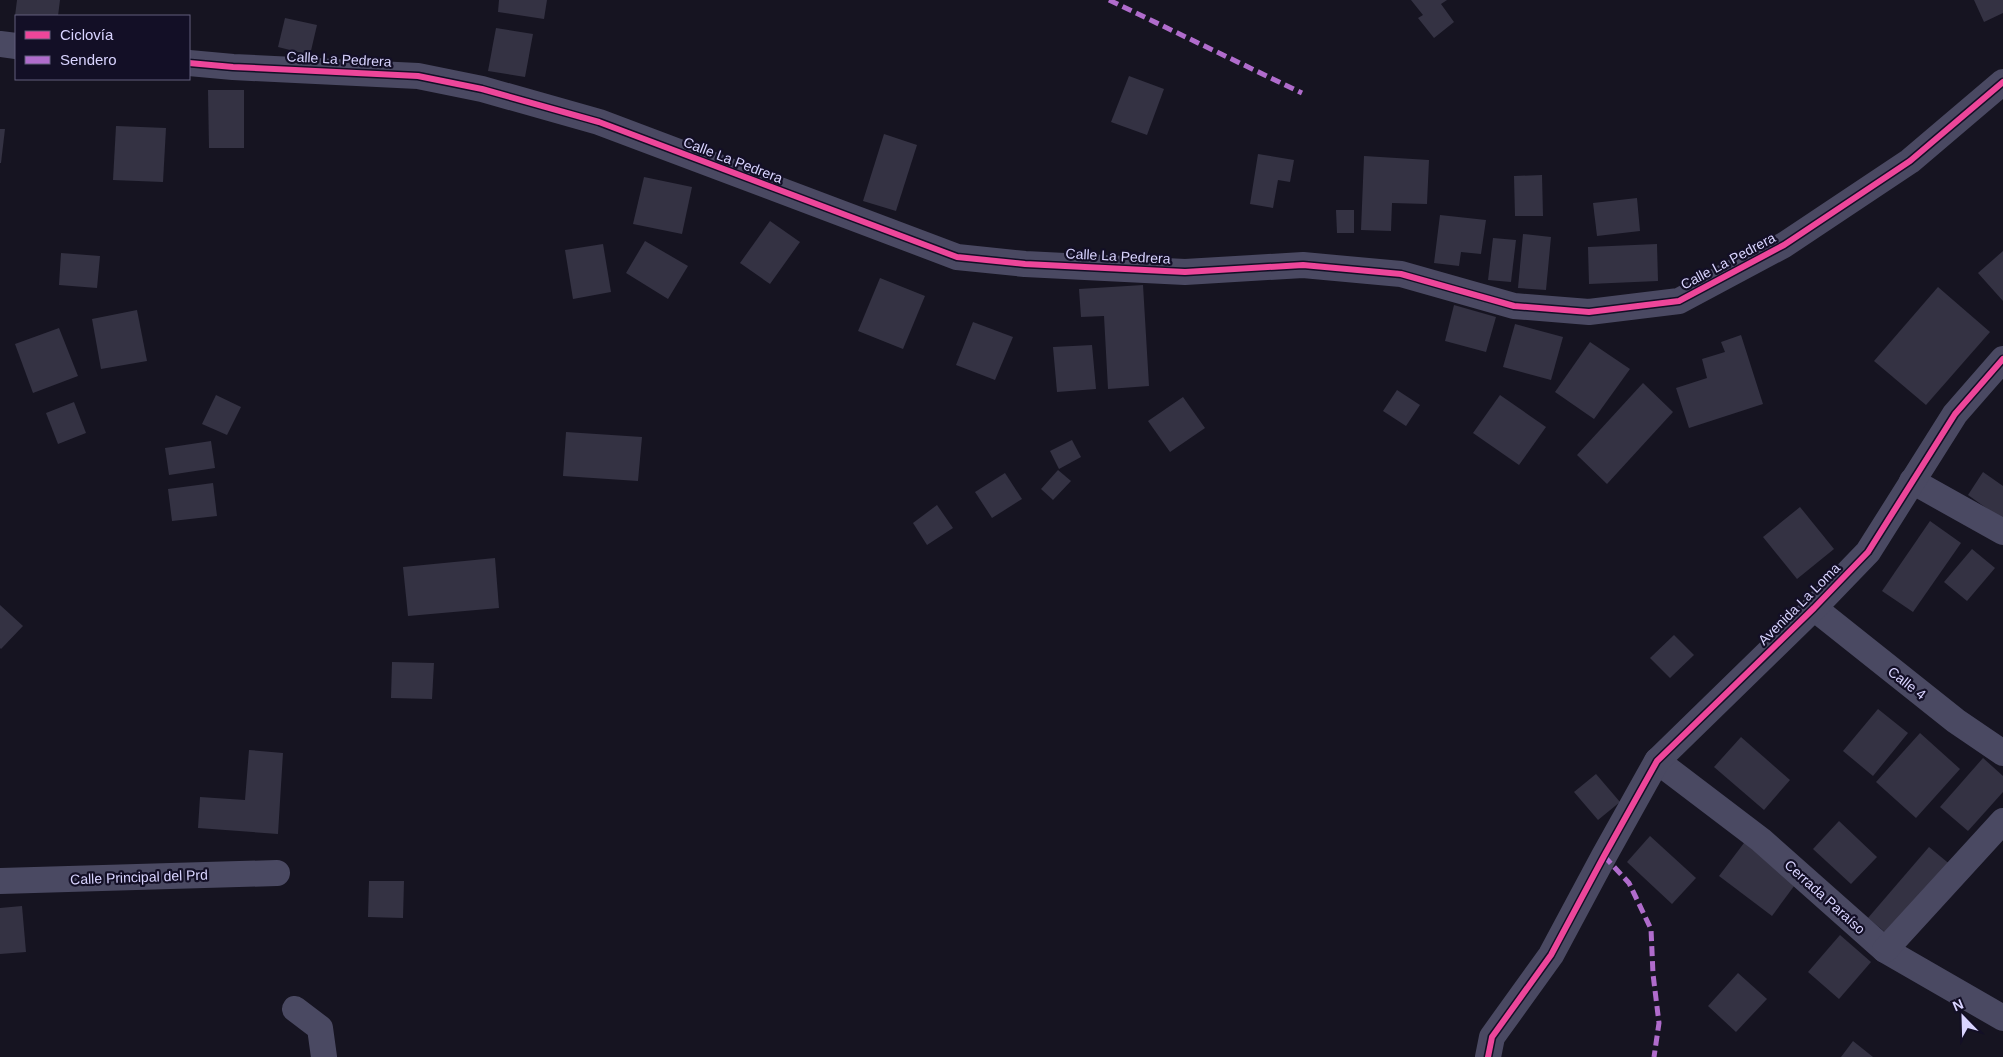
<svg xmlns="http://www.w3.org/2000/svg" width="2003" height="1057" font-family="Arial,sans-serif">
<style>
.building{fill:#343243}
.lines{fill:none;stroke-linecap:round;stroke-linejoin:round}
.minor{stroke:#4a4962;stroke-width:26}
.quiet{stroke:#b06ccc;stroke-width:5;stroke-dasharray:10 5;stroke-linecap:butt}
.cycleway-casing{stroke:#130f26;stroke-width:9}
.cycleway{stroke:#ed469a;stroke-width:6}
.labels{text-anchor:middle;dominant-baseline:central;stroke-width:4.5;stroke-linejoin:round;paint-order:stroke}
.street-label{font-size:14px;fill:#d9d4ff;stroke:#130f26}
</style>
<rect width="100%" height="100%" fill="#161421"/>
<g class="building">
<path d="M17,0H60L58,16H15Z"/>
<path d="M499,0H547L544,19L498,12Z"/>
<path d="M1411,0H1447L1441,4L1454,22L1434,38L1418,18L1423,15Z"/>
<path d="M1974,0H2003V13L1984,22Z"/>
<path d="M285,18L317,25L310,55L278,47Z"/>
<path d="M496,28L533,34L525,77L488,71Z"/>
<path d="M1129,76L1164,89L1147,135L1111,122Z"/>
<path d="M208,90H244V148H209Z"/>
<path d="M116,126L166,128L163,182L113,180Z"/>
<path d="M0,129H5L1,163H0Z"/>
<path d="M884,134L917,145L896,211L863,201Z"/>
<path d="M1258,154L1294,160L1290,182L1278,180L1273,208L1250,204Z"/>
<path d="M1364,156L1429,160L1427,204L1392,203L1391,231L1361,230Z"/>
<path d="M1542,175L1543,216H1515L1514,176Z"/>
<path d="M644,177L692,187L682,234L633,224Z"/>
<path d="M1637,198L1640,231L1597,236L1593,203Z"/>
<path d="M1336,210H1354V233H1337Z"/>
<path d="M1440,215L1486,220L1481,254L1461,252L1459,266L1434,263Z"/>
<path d="M770,221L800,242L770,284L740,263Z"/>
<path d="M1523,234L1551,237L1546,290L1518,288Z"/>
<path d="M1493,238L1516,240L1511,282L1488,280Z"/>
<path d="M645,241L688,266L668,299L626,273Z"/>
<path d="M603,244L611,292L573,299L565,250Z"/>
<path d="M1657,244L1658,281L1589,284L1588,247Z"/>
<path d="M2003,251V301L1978,273Z"/>
<path d="M61,253L100,256L97,288L59,285Z"/>
<path d="M880,278L925,296L903,349L858,331Z"/>
<path d="M1143,285L1149,386L1108,389L1104,316L1081,317L1079,289Z"/>
<path d="M1938,287L1990,332L1926,405L1874,361Z"/>
<path d="M1454,305L1496,317L1486,352L1445,341Z"/>
<path d="M137,310L147,361L101,369L92,319Z"/>
<path d="M973,322L1013,337L995,380L956,365Z"/>
<path d="M1515,324L1563,337L1551,380L1503,367Z"/>
<path d="M59,328L78,376L33,393L15,344Z"/>
<path d="M1741,335L1763,404L1689,428L1676,388L1707,378L1702,359L1725,352L1721,342Z"/>
<path d="M1590,342L1630,369L1594,419L1555,392Z"/>
<path d="M1092,345L1096,389L1057,392L1053,347Z"/>
<path d="M1643,383L1673,412L1607,484L1577,455Z"/>
<path d="M1397,390L1420,405L1406,426L1383,411Z"/>
<path d="M216,395L241,407L227,435L202,424Z"/>
<path d="M1500,395L1546,427L1519,465L1473,433Z"/>
<path d="M1183,397L1205,428L1170,452L1148,421Z"/>
<path d="M74,402L86,433L58,444L46,413Z"/>
<path d="M566,432L642,437L638,481L563,476Z"/>
<path d="M1072,440L1081,457L1059,469L1050,451Z"/>
<path d="M211,441L215,468L169,475L165,448Z"/>
<path d="M1058,470L1071,481L1053,500L1041,489Z"/>
<path d="M1983,472L2003,486V520L1968,495Z"/>
<path d="M1005,473L1022,499L992,518L975,492Z"/>
<path d="M213,483L217,516L172,521L168,489Z"/>
<path d="M937,505L953,528L927,545L913,523Z"/>
<path d="M1800,507L1834,549L1797,579L1763,537Z"/>
<path d="M1930,521L1961,543L1913,612L1882,591Z"/>
<path d="M1972,549L1995,568L1967,601L1944,582Z"/>
<path d="M495,558L499,608L408,616L403,567Z"/>
<path d="M0,605L23,626L1,649L0,648Z"/>
<path d="M1674,635L1694,655L1670,678L1650,658Z"/>
<path d="M392,662L434,663L432,699L391,698Z"/>
<path d="M1878,709L1908,733L1873,776L1843,751Z"/>
<path d="M1920,733L1960,769L1916,818L1876,782Z"/>
<path d="M1741,737L1790,780L1764,810L1714,767Z"/>
<path d="M249,750L283,753L278,834L198,828L200,797L245,800Z"/>
<path d="M1983,758L2003,776V792L1968,831L1940,807Z"/>
<path d="M1596,774L1620,802L1598,820L1574,792Z"/>
<path d="M1839,821L1877,857L1851,884L1813,849Z"/>
<path d="M1650,836L1696,878L1672,904L1627,862Z"/>
<path d="M1747,839L1800,878L1772,916L1719,876Z"/>
<path d="M1929,847L1952,866L1891,937L1868,918Z"/>
<path d="M369,881H404L403,918L368,917Z"/>
<path d="M22,906L26,952L0,954V908Z"/>
<path d="M1840,935L1871,962L1839,999L1808,972Z"/>
<path d="M1738,973L1767,999L1736,1032L1708,1006Z"/>
<path d="M1853,1041L1873,1057H1841Z"/>
</g>
<g class="lines">
<g class="minor">
<path d="M0,44L16,46"/>
<path d="M189,63L233,67L418,76L482,89L599,122L957,257L1025,264L1185,272L1303,265L1401,274L1514,306L1589,312L1679,301L1784,245L1910,161L2003,82"/>
<path d="M1912,481L2003,532"/>
<path d="M1814,608L1956,721L2003,753"/>
<path d="M1657,761L1761,840L1885,950L2003,1018"/>
<path d="M0,881L277,873"/>
<path d="M1885,950L2003,821"/>
<path d="M295,1009L320,1028L324,1057"/>
<path d="M1488,1057L1492,1037L1551,955L1604,856L1657,761L1814,608L1868,552L1955,414L2003,359"/>
</g>
<g class="quiet">
<path d="M1109,0L1302,93"/>
<path d="M1604,856L1629,883L1651,929L1653,974L1659,1023L1654,1057"/>
</g>
<defs>
<g id="cycleway">
<path d="M189,63L233,67L418,76L482,89L599,122L957,257L1025,264L1185,272L1303,265L1401,274L1514,306L1589,312L1679,301L1784,245L1910,161L2003,82"/>
<path d="M1488,1057L1492,1037L1551,955L1604,856L1657,761L1814,608L1868,552L1955,414L2003,359"/>
</g>
</defs>
<use href="#cycleway" class="cycleway-casing"/>
<use href="#cycleway" class="cycleway"/>
</g>
<g class="labels">
<g class="street-label">
<text transform="translate(339 59) rotate(3)">Calle La Pedrera</text>
<text transform="translate(733 160) rotate(21)">Calle La Pedrera</text>
<text transform="translate(1118 256) rotate(3)">Calle La Pedrera</text>
<text transform="translate(1728 261) rotate(-28)">Calle La Pedrera</text>
<text transform="translate(1799 604) rotate(-45)">Avenida La Loma</text>
<text transform="translate(1907 683) rotate(38)">Calle 4</text>
<text transform="translate(139 877) rotate(-2)">Calle Principal del Prd</text>
<text transform="translate(1825 897) rotate(42)">Cerrada Paraíso</text>
</g>
</g>
<rect x="15" y="15" width="175" height="65" fill="#130f26" stroke="#625e7d"/>
<rect x="25" y="31" width="25" height="8" fill="#ed469a" stroke="#625e7d"/>
<text x="60" y="40" font-size="15" fill="#d9d4ff">Ciclovía</text>
<rect x="25" y="56" width="25" height="8" fill="#b06ccc" stroke="#625e7d"/>
<text x="60" y="65" font-size="15" fill="#d9d4ff">Sendero</text>
<g transform="translate(1963 1017) rotate(337)" stroke="#130f26" stroke-width="4" paint-order="stroke">
<path d="M0-4L9 19L0 12L-9 19Z" fill="#d9d4ff"/>
<text y="-8" font-size="14" font-weight="bold" text-anchor="middle" fill="#d9d4ff">N</text>
</g>
</svg>
